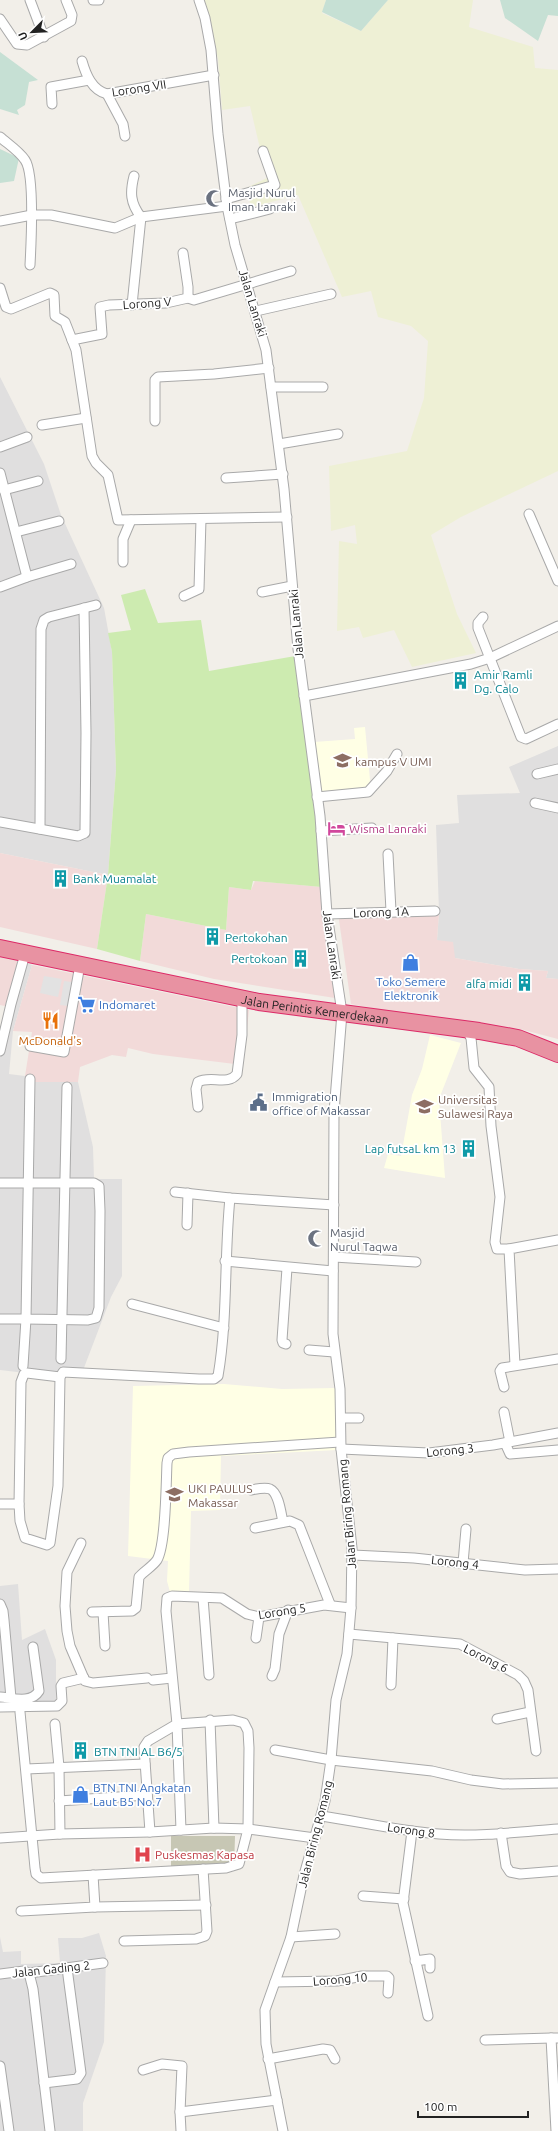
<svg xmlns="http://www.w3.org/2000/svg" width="558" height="2131" font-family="Ubuntu,sans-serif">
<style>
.residential{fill:#e0dfdf}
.commercial{fill:#f2dad9}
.education{fill:#ffffe5}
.construction{fill:#c7c7b4}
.farmland{fill:#eef0d5}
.grass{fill:#cdebb0}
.wetland{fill:#c6e0d4}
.parking{fill:#e2e2e2}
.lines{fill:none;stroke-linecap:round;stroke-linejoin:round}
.street-casing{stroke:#a9a9a9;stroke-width:11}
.highway-casing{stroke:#dc2a67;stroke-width:18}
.street{stroke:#fff;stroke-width:9}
.highway{stroke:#e892a2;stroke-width:16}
.labels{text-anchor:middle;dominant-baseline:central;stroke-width:3.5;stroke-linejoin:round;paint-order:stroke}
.street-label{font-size:12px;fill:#222;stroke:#fff}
.worship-label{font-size:12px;fill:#5b616d;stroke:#fff;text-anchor:start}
.culture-label{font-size:12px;fill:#0d838f;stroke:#fff;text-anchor:start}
.education-label{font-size:12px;fill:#785e54;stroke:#fff;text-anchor:start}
.hotel-label{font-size:12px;fill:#b23c85;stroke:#fff;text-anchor:start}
.shop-label{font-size:12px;fill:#366cbe;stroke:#fff;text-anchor:start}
.food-label{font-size:12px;fill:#c56008;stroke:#fff}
.service-label{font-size:12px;fill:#4e5e75;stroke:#fff;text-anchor:start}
.health-label{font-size:12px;fill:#be3a42;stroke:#fff;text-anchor:start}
</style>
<rect width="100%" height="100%" fill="#f2efe9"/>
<g class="residential">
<path d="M0,377L44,464L61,515L104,608L112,652L116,770L108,875L0,853Z"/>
<path d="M558,746V979L546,978L548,971L519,969L455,958L437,940L439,912L436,825L459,823L457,795L520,793L509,767Z"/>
<path d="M23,962L32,965L13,1031L9,1074L25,1076L31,1082H78L93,1147L94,1179H122V1276L111,1297L82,1373L59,1377L0,1370V1042Z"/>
<path d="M18,1584L22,1640L45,1629L56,1660V1703H0V1586Z"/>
<path d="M99,1933L106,1956L104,2042L83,2103V2131H0V1937L3,1952L21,1951V1964L60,1963L58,1938H82Z"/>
</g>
<g class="commercial">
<path d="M0,853L108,875L97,949L0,927Z"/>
<path d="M255,881L322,887L335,998L214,979L140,961L146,914L226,930L229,887L251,890Z"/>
<path d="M439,912L437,940L453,942L455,958L519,969L548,971L546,978L558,979V1039L520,1029L408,1015L351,1004L338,913Z"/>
<path d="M0,956L23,962L9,1007L0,1005Z"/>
<path d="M32,965L249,1010L243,1065L153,1054L128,1048L126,1057L112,1055L80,1067L78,1082H31L25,1076L32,1032L13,1031Z"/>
</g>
<g class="education">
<path d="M365,727L370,780L368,790L319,795L314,742L355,739L354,728Z"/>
<path d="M430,1035L461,1043L439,1099L445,1178L384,1168L388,1154L401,1156L412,1095L422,1069Z"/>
<path d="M224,1384L282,1389L335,1388L337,1450L221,1456L220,1510L191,1511L189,1593L170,1592L167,1581L168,1561L128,1556L133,1386Z"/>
</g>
<path class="construction" d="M171,1836H235L234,1869L171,1867Z"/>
<path class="farmland" d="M204,0H326L322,13L361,31L388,0H473L469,27L533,47L535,68L558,70V471L461,517L431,535L457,614L476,653L412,667L394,630L363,638L359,627L337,631L339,541L357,544L355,525L331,531L329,466L407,451L424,398L428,341L411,326L378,317L371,291L342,297L298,195L252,207L244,189L267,178L250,106L222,110L218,59Z"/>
<path class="grass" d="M145,589L158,623L201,620L209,671L301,655L322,887L253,881L251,890L229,887L226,930L146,914L140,961L97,949L108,875L116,770L112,652L108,633L131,630L121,595Z"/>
<g class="wetland">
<path d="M326,0H388L361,31L322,12Z"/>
<path d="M500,0H558V16L548,15L538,41L505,18Z"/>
<path d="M0,52L38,80L29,82L25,105L17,110L19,115L0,109Z"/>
<path d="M0,149L19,158L14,181L0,183Z"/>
</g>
<g class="parking">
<path d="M44,976L62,979L58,997L40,993Z"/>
<path d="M64,981L72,982L68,1006L60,1005Z"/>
</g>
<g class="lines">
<defs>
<g id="street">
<path d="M30,0L44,37"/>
<path d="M93,0H99"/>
<path d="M199,0L205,18L211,50L218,134L227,206L235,245L266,350L284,489L298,649L320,816L327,914L341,1006"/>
<path d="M0,19L17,44L27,45L71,21L72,15L66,0"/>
<path d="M82,61C86,75 92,90 107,94L214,75"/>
<path d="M107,94L123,124L125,136"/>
<path d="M52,104L51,87L89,80"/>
<path d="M0,137C8,144 19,151 25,160C35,174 31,246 30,265"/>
<path d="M226,199L275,185L263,151"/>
<path d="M230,219L270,209"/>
<path d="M0,221L32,215H51L115,228L141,217L227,206"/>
<path d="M183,253L188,287V298"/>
<path d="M0,288L6,307L11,309L50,293L54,295L55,316L65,322L76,350L92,456L96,463L108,475L118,520L287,517"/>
<path d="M132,305L141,217C130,203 130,192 134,176"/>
<path d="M256,311L331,294"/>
<path d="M72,340L102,334L100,307L109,305L166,303L188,298L194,300L291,271"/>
<path d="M271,387H323"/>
<path d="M155,421V380L158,377L214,374L269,368"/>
<path d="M42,425L86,418"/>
<path d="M279,444L338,434"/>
<path d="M0,447L27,437"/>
<path d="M0,473L27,577"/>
<path d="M226,478L283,474"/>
<path d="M4,490L38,481"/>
<path d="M529,514L558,581"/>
<path d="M16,532L59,521"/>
<path d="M123,562V539L131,520"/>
<path d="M0,587L27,577L71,564"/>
<path d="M262,592L292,586"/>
<path d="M184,596L199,589L201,519"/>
<path d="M483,617L478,623V628L521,737L526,739L558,724"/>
<path d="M304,696L471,664L490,658L558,626"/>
<path d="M537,774L558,769"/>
<path d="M317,797L368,792L387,771L397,754"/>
<path d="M535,803L558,808"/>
<path d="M0,822L78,836L85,833L86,733L84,608"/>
<path d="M40,829L41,629L44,620L49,617L96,605"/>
<path d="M321,831L372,828"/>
<path d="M388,854L391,911"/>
<path d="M327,914L435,911"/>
<path d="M466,1029L471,1038L474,1068L489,1087L491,1126L500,1197L495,1242L497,1249H509"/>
<path d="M30,1046L64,1052L80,965"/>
<path d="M0,1051L11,1004L25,954"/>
<path d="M198,1107L196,1089L198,1082C210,1075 228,1086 237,1074L242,1035V998"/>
<path d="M0,1183H94L99,1186L100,1211L99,1308L96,1318L88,1320L26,1319L30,1079"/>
<path d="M175,1192L230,1198L334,1205"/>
<path d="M187,1225L188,1193"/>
<path d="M334,1257L416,1262"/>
<path d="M225,1261L333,1271"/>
<path d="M132,1304L224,1328"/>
<path d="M0,1319H26L23,1366"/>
<path d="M286,1344L283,1343L282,1340L287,1268"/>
<path d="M309,1350L334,1352"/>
<path d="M61,1359L67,1087"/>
<path d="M515,1365L509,1249L558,1240"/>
<path d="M504,1387L500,1371L502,1368L558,1359"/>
<path d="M504,1412L510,1442"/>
<path d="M341,1418H359"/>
<path d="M505,1443L510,1454L558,1450"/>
<path d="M341,1449L429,1453L493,1445L558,1433"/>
<path d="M251,1490C256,1489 265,1487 270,1489C279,1493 281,1514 283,1522"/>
<path d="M0,1504H19L20,1521L25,1538L47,1545L50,1543L58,1486L60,1377L63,1372L199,1379H214L218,1376C228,1318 224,1257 230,1198"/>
<path d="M19,1504L21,1382L24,1374L27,1373L60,1377"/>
<path d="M255,1528L290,1521L299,1525L330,1604"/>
<path d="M81,1543L67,1572L65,1606L67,1631L70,1646L85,1681L93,1683L147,1678"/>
<path d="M353,1555L414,1558L525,1570L558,1569"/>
<path d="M463,1563L466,1529"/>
<path d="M203,1598L209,1675"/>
<path d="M0,1604L3,1611L4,1620L11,1698"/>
<path d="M92,1612L132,1611L136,1608L139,1577C144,1571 152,1567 157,1560C166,1545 166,1483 167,1463L168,1458L173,1454L189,1452L340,1442"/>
<path d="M103,1612L105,1646"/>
<path d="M349,1634L460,1644L518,1675L524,1681L528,1690L536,1751"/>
<path d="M256,1638L259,1617"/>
<path d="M272,1676L275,1669L279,1634L288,1610"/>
<path d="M153,1680L172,1678"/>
<path d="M391,1685L393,1638"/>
<path d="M0,1697C13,1698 31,1704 39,1691L33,1647"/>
<path d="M0,1707L57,1706L62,1701L61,1686L63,1683L84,1678"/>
<path d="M20,1712L35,1868L36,1874L41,1878L226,1868L239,1864L248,1829L249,1748L248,1731L244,1723L233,1720L177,1724L181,1830"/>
<path d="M497,1719L530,1712"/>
<path d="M210,1720L214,1828"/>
<path d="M55,1724L59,1767L60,1834"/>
<path d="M275,1750L331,1760L432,1771L471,1780L503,1784L558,1783"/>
<path d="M26,1769L145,1764"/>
<path d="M59,1801L147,1795"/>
<path d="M322,1816C361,1822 400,1831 439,1834C478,1837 519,1832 558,1829"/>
<path d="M412,1831L403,1903L428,2016"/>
<path d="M150,1832L144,1747L148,1741L177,1724L166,1611L167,1598L172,1596L222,1598L247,1614L259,1617L324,1605L351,1608"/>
<path d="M501,1833L506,1866L510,1872L520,1874L558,1871"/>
<path d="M0,1838L60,1834L150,1832L214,1828L248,1829L315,1838"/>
<path d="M363,1896L404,1899"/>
<path d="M95,1907L206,1905"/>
<path d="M21,1911L95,1907L93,1875"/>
<path d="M291,1937L335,1934"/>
<path d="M124,1941L196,1939L205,1936L207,1931L203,1869"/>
<path d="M415,1961L430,1959V1968"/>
<path d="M29,1973L33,1989L50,2131"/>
<path d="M0,1974L24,1971L29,1973L103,1963"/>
<path d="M275,1982L337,1981L362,1976H387L389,1978L388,1993"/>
<path d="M485,2040L551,2038"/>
<path d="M268,2059L323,2049L330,2050L335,2059"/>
<path d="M0,2066L9,2131"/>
<path d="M143,2070L162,2064L182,2066L180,2112"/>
<path d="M44,2083L77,2079L81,2073L67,1968"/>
<path d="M181,2131L180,2112L277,2100"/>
<path d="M283,2131L266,2044L265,2010L291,1937L304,1875L325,1801L331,1760L336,1700L347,1654L351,1608L352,1548L341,1449L340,1389L333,1334L334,1112L342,1013"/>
<path d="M556,2131L551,2038H558"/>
</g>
<g id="highway">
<path id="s1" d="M0,948L259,1002L479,1031L518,1038L558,1054"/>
</g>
</defs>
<use href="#street" class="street-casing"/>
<use href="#highway" class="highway-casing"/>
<use href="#street" class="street"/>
<use href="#highway" class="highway"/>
</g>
<defs>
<symbol id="mosque-bare" viewBox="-9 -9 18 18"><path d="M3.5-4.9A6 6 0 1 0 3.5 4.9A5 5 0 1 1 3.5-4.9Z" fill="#6b7280" stroke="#fff" stroke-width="2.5" paint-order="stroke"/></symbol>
<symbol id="building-bare" viewBox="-9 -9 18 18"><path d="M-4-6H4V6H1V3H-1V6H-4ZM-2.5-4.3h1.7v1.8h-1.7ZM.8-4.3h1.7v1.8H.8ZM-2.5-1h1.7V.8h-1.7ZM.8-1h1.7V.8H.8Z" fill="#0f9aa8" stroke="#fff" stroke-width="2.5" paint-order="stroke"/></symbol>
<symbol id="university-bare" viewBox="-9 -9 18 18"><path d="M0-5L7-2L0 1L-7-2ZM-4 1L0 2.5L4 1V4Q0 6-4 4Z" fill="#8d6e63" stroke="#fff" stroke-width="2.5" paint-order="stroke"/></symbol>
<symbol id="hotel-bare" viewBox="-9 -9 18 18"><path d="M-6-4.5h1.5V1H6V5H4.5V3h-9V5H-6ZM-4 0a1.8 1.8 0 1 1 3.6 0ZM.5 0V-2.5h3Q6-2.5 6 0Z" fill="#d1479c" stroke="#fff" stroke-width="2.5" paint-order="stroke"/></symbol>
<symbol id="shop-bare" viewBox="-9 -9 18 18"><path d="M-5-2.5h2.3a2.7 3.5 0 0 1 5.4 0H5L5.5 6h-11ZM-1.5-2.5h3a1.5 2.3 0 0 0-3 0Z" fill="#3f7fe0" stroke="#fff" stroke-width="2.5" paint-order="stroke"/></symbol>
<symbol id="supermarket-bare" viewBox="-9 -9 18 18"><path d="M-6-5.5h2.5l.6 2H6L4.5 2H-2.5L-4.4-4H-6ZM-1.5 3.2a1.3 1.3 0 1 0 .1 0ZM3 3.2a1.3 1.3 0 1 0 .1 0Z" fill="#3f7fe0" stroke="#fff" stroke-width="2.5" paint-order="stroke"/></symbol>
<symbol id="restaurant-bare" viewBox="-9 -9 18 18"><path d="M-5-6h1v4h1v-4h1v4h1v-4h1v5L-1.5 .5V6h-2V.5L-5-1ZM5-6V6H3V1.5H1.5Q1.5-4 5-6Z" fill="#e8710a" stroke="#fff" stroke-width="2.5" paint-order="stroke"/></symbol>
<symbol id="civic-bare" viewBox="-9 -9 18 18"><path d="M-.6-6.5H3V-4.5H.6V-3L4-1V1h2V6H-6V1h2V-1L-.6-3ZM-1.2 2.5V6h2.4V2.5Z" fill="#5c6f8a" stroke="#fff" stroke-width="2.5" paint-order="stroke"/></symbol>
<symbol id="hospital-bare" viewBox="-9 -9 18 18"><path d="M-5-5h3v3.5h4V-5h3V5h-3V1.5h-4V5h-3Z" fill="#e0444e" stroke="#fff" stroke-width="2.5" paint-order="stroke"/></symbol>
</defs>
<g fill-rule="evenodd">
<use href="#mosque-bare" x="202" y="186" width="25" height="25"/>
<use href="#building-bare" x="448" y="668" width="25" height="25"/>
<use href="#university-bare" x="330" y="748" width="25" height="25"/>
<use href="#hotel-bare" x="324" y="816" width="25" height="25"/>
<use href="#building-bare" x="48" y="866" width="25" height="25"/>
<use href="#building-bare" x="200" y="924" width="25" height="25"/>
<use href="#building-bare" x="288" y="946" width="25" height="25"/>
<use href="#shop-bare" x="398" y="950" width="25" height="25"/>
<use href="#building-bare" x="512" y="970" width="25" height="25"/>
<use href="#supermarket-bare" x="74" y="992" width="25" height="25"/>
<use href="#restaurant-bare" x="38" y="1008" width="25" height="25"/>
<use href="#civic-bare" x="246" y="1090" width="25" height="25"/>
<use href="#university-bare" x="412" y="1094" width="25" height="25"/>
<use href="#building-bare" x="456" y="1136" width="25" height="25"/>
<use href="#mosque-bare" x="304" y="1226" width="25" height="25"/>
<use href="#university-bare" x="162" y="1482" width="25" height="25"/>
<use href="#building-bare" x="68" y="1738" width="25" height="25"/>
<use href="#shop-bare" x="68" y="1782" width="25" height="25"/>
<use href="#hospital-bare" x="130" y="1842" width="25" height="25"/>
</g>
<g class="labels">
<g class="street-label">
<text transform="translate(139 88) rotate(-9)">Lorong VII</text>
<text transform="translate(147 303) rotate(-4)">Lorong V</text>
<text transform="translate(253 303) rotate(73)">Jalan Lanraki</text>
<text transform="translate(296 624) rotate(-95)">Jalan Lanraki</text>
<text transform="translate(381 912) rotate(-2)">Lorong 1A</text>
<text transform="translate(332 945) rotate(82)">Jalan Lanraki</text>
<text stroke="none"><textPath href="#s1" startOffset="321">Jalan Perintis Kemerdekaan</textPath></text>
<text transform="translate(450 1450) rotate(-6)">Lorong 3</text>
<text transform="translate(347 1514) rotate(-95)">Jalan Biring Romang</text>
<text transform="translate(455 1562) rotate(6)">Lorong 4</text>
<text transform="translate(282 1611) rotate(-9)">Lorong 5</text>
<text transform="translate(486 1658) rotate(27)">Lorong 6</text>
<text transform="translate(411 1830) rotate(8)">Lorong 8</text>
<text transform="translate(315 1834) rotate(-76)">Jalan Biring Romang</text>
<text transform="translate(51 1969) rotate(-6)">Jalan Gading 2</text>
<text transform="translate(340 1979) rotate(-5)">Lorong 10</text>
</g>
<g class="worship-label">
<text x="228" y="192">Masjid Nurul<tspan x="228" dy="14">Iman Lanraki</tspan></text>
<text x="330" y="1232">Masjid<tspan x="330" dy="14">Nurul Taqwa</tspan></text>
</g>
<g class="culture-label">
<text x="474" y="674">Amir Ramli<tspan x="474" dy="14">Dg. Calo</tspan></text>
<text x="73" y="878">Bank Muamalat</text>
<text x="225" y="937">Pertokohan</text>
<text x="287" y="958" text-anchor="end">Pertokoan</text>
<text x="512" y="983" text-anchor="end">alfa midi</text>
<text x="456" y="1148" text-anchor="end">Lap futsaL km 13</text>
<text x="94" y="1751">BTN TNI AL B6/5</text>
</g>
<g class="education-label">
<text x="355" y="761">kampus V UMI</text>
<text x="438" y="1099">Universitas<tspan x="438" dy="14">Sulawesi Raya</tspan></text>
<text x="188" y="1488">UKI PAULUS<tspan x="188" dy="14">Makassar</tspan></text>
</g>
<g class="hotel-label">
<text x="349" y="828">Wisma Lanraki</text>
</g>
<g class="shop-label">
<text x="411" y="981" text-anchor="middle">Toko Semere<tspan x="411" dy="14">Elektronik</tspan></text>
<text x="99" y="1004">Indomaret</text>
<text x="93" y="1787">BTN TNI Angkatan<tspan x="93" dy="14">Laut B5 No.7</tspan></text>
</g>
<g class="food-label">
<text x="50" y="1040">McDonald's</text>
</g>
<g class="service-label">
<text x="272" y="1096">Immigration<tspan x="272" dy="14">office of Makassar</tspan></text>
</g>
<g class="health-label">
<text x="155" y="1854">Puskesmas Kapasa</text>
</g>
</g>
<g transform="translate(32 32) rotate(246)" stroke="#ffffff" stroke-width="3" paint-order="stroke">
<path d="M0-3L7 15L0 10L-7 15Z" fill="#222222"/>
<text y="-6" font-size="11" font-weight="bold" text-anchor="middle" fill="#222222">U</text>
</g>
<path d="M418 2111v6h110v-6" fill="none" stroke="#222222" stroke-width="2"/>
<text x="424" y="2111" font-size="12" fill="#222222" stroke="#ffffff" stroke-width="3" paint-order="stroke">100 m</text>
</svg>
